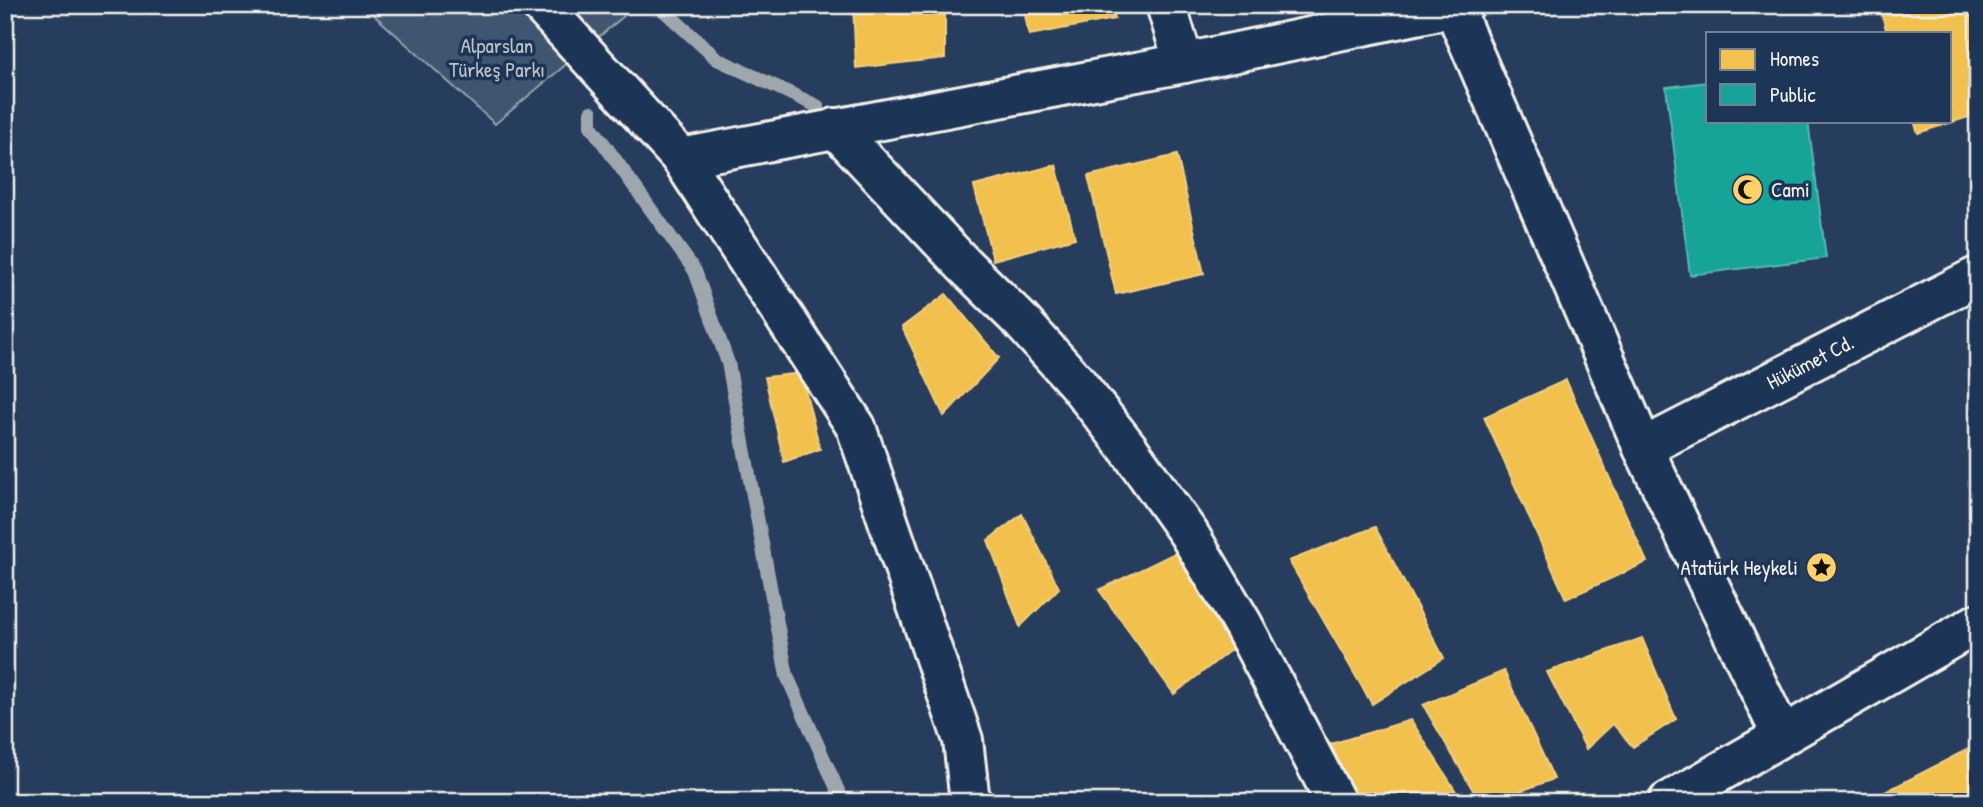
<svg xmlns="http://www.w3.org/2000/svg" width="1983" height="807" font-family="'Patrick Hand',sans-serif">
<style>
.green{fill:#40546f;stroke:#9aa2ac;stroke-width:2}
.homes{fill:#f2c14e;stroke:#f3cf7c;stroke-width:2}
.public{fill:#17a398;stroke:#59bab0;stroke-width:2}
.lines{fill:none;stroke-linecap:round;stroke-linejoin:round}
.stream{stroke:#9fa7ae;stroke-width:14}
.minor-casing{stroke:#f4f1e8;stroke-width:44}
.minor{stroke:#1d3557;stroke-width:38}
.labels{text-anchor:middle;dominant-baseline:central;stroke-width:7;stroke-linejoin:round;paint-order:stroke}
.park-label{font-size:21px;fill:#bec2c4;stroke:#1d3557}
.poi-label{font-size:21px;fill:#f4f1e8;stroke:#1d3557;text-anchor:start}
.street-label{font-size:21px;fill:#f4f1e8;stroke:#1d3557}
</style>
<rect width="100%" height="100%" fill="#263d5d"/>
<filter id="ink" filterUnits="userSpaceOnUse"><feTurbulence type="fractalNoise" baseFrequency=".0143" numOctaves="2"/><feDisplacementMap in="SourceGraphic" scale="14" xChannelSelector="R" yChannelSelector="G"/><feConvolveMatrix kernelMatrix="1 2 1 2 8 2 1 2 1" color-interpolation-filters="sRGB"/></filter>
<g filter="url(#ink)">
<path class="green" d="M363,5H637L495,124Z"/>
<g class="homes">
<path d="M853,5H945V58L856,68Z"/>
<path d="M1023,5H1112L1115,19L1029,35Z"/>
<path d="M1879,5H1965L1969,16L1978,13V114L1918,133L1914,121H1950V33H1887Z"/>
<path d="M1177,155L1204,274L1116,294L1088,176Z"/>
<path d="M1056,165L1075,238L993,260L974,186Z"/>
<path d="M946,294L999,358L944,416L902,327Z"/>
<path d="M801,373L820,449L784,462L765,377Z"/>
<path d="M1566,380L1647,562L1566,599L1484,417Z"/>
<path d="M1022,514L1059,588L1020,627L988,540Z"/>
<path d="M1375,527L1444,658L1372,704L1289,561Z"/>
<path d="M1181,550L1237,645L1174,694L1099,590Z"/>
<path d="M1642,638L1676,719L1633,747L1613,724L1586,749L1547,672Z"/>
<path d="M1504,671L1554,779L1490,802H1480L1423,705Z"/>
<path d="M1411,720L1457,793L1434,802H1356L1331,744Z"/>
<path d="M1978,744V802H1890L1885,792Z"/>
</g>
<path class="public" d="M1708,82V121H1808L1826,258L1690,275L1666,87Z"/>
<g class="lines">
<g class="stream">
<path d="M658,5L717,59L817,106"/>
<path d="M592,8V5"/>
<path d="M591,112V126L695,271L728,363L787,676L843,802"/>
</g>
<defs>
<g id="minor">
<path d="M541,5L681,158L856,427L963,740L970,802"/>
<path d="M1166,5L1184,63"/>
<path d="M1454,8L1643,448L1782,736"/>
<path d="M835,128L963,264L1021,321L1077,383L1128,448L1189,534L1243,625L1336,802"/>
<path d="M681,158L1184,63L1464,5"/>
<path d="M1643,448L1978,276"/>
<path d="M1668,802L1978,623"/>
</g>
</defs>
<use href="#minor" class="minor-casing"/>
<use href="#minor" class="minor"/>
</g>
</g>
<defs>
<symbol id="mosque-disc" viewBox="-11 -11 22 22"><circle r="9.5" fill="#ffd166" stroke="#1d3557"/><path d="M3.5-4.9A6 6 0 1 0 3.5 4.9A5 5 0 1 1 3.5-4.9Z" fill="#111"/></symbol>
<symbol id="sight-disc" viewBox="-11 -11 22 22"><circle r="9.5" fill="#ffd166" stroke="#1d3557"/><path d="M0-6L1.8-2.2L6-1.7L2.9 1.2L3.7 5.4L0 3.3L-3.7 5.4L-2.9 1.2L-6-1.7L-1.8-2.2Z" fill="#111"/></symbol>
</defs>
<g fill-rule="evenodd">
<use href="#mosque-disc" x="1730" y="172" width="35" height="35"/>
<use href="#sight-disc" x="1804" y="550" width="35" height="35"/>
</g>
<g class="labels">
<g class="park-label">
<text x="497" y="45">Alparslan<tspan x="497" dy="24">Türkeş Parkı</tspan></text>
</g>
<g class="poi-label">
<text x="1771" y="189">Cami</text>
<text x="1798" y="567" text-anchor="end">Atatürk Heykeli</text>
</g>
<g class="street-label">
<text transform="translate(1810 362) rotate(-27)">Hükümet Cd.</text>
</g>
</g>
<rect width="1983" height="807" fill="none" stroke="#1d3557" stroke-width="28"/>
<rect x="14" y="14" width="1955" height="779" fill="none" stroke="#f4f1e8" stroke-width="2.5" filter="url(#ink)"/>
<rect x="1706" y="32" width="245" height="91" fill="#1d3557" stroke="#738091" stroke-width="2"/>
<rect x="1720" y="49" width="35" height="21" fill="#f2c14e" stroke="#738091" stroke-width="2"/>
<text x="1770" y="66" font-size="21" fill="#f4f1e8">Homes</text>
<rect x="1720" y="84" width="35" height="21" fill="#17a398" stroke="#738091" stroke-width="2"/>
<text x="1770" y="102" font-size="21" fill="#f4f1e8">Public</text>
</svg>
